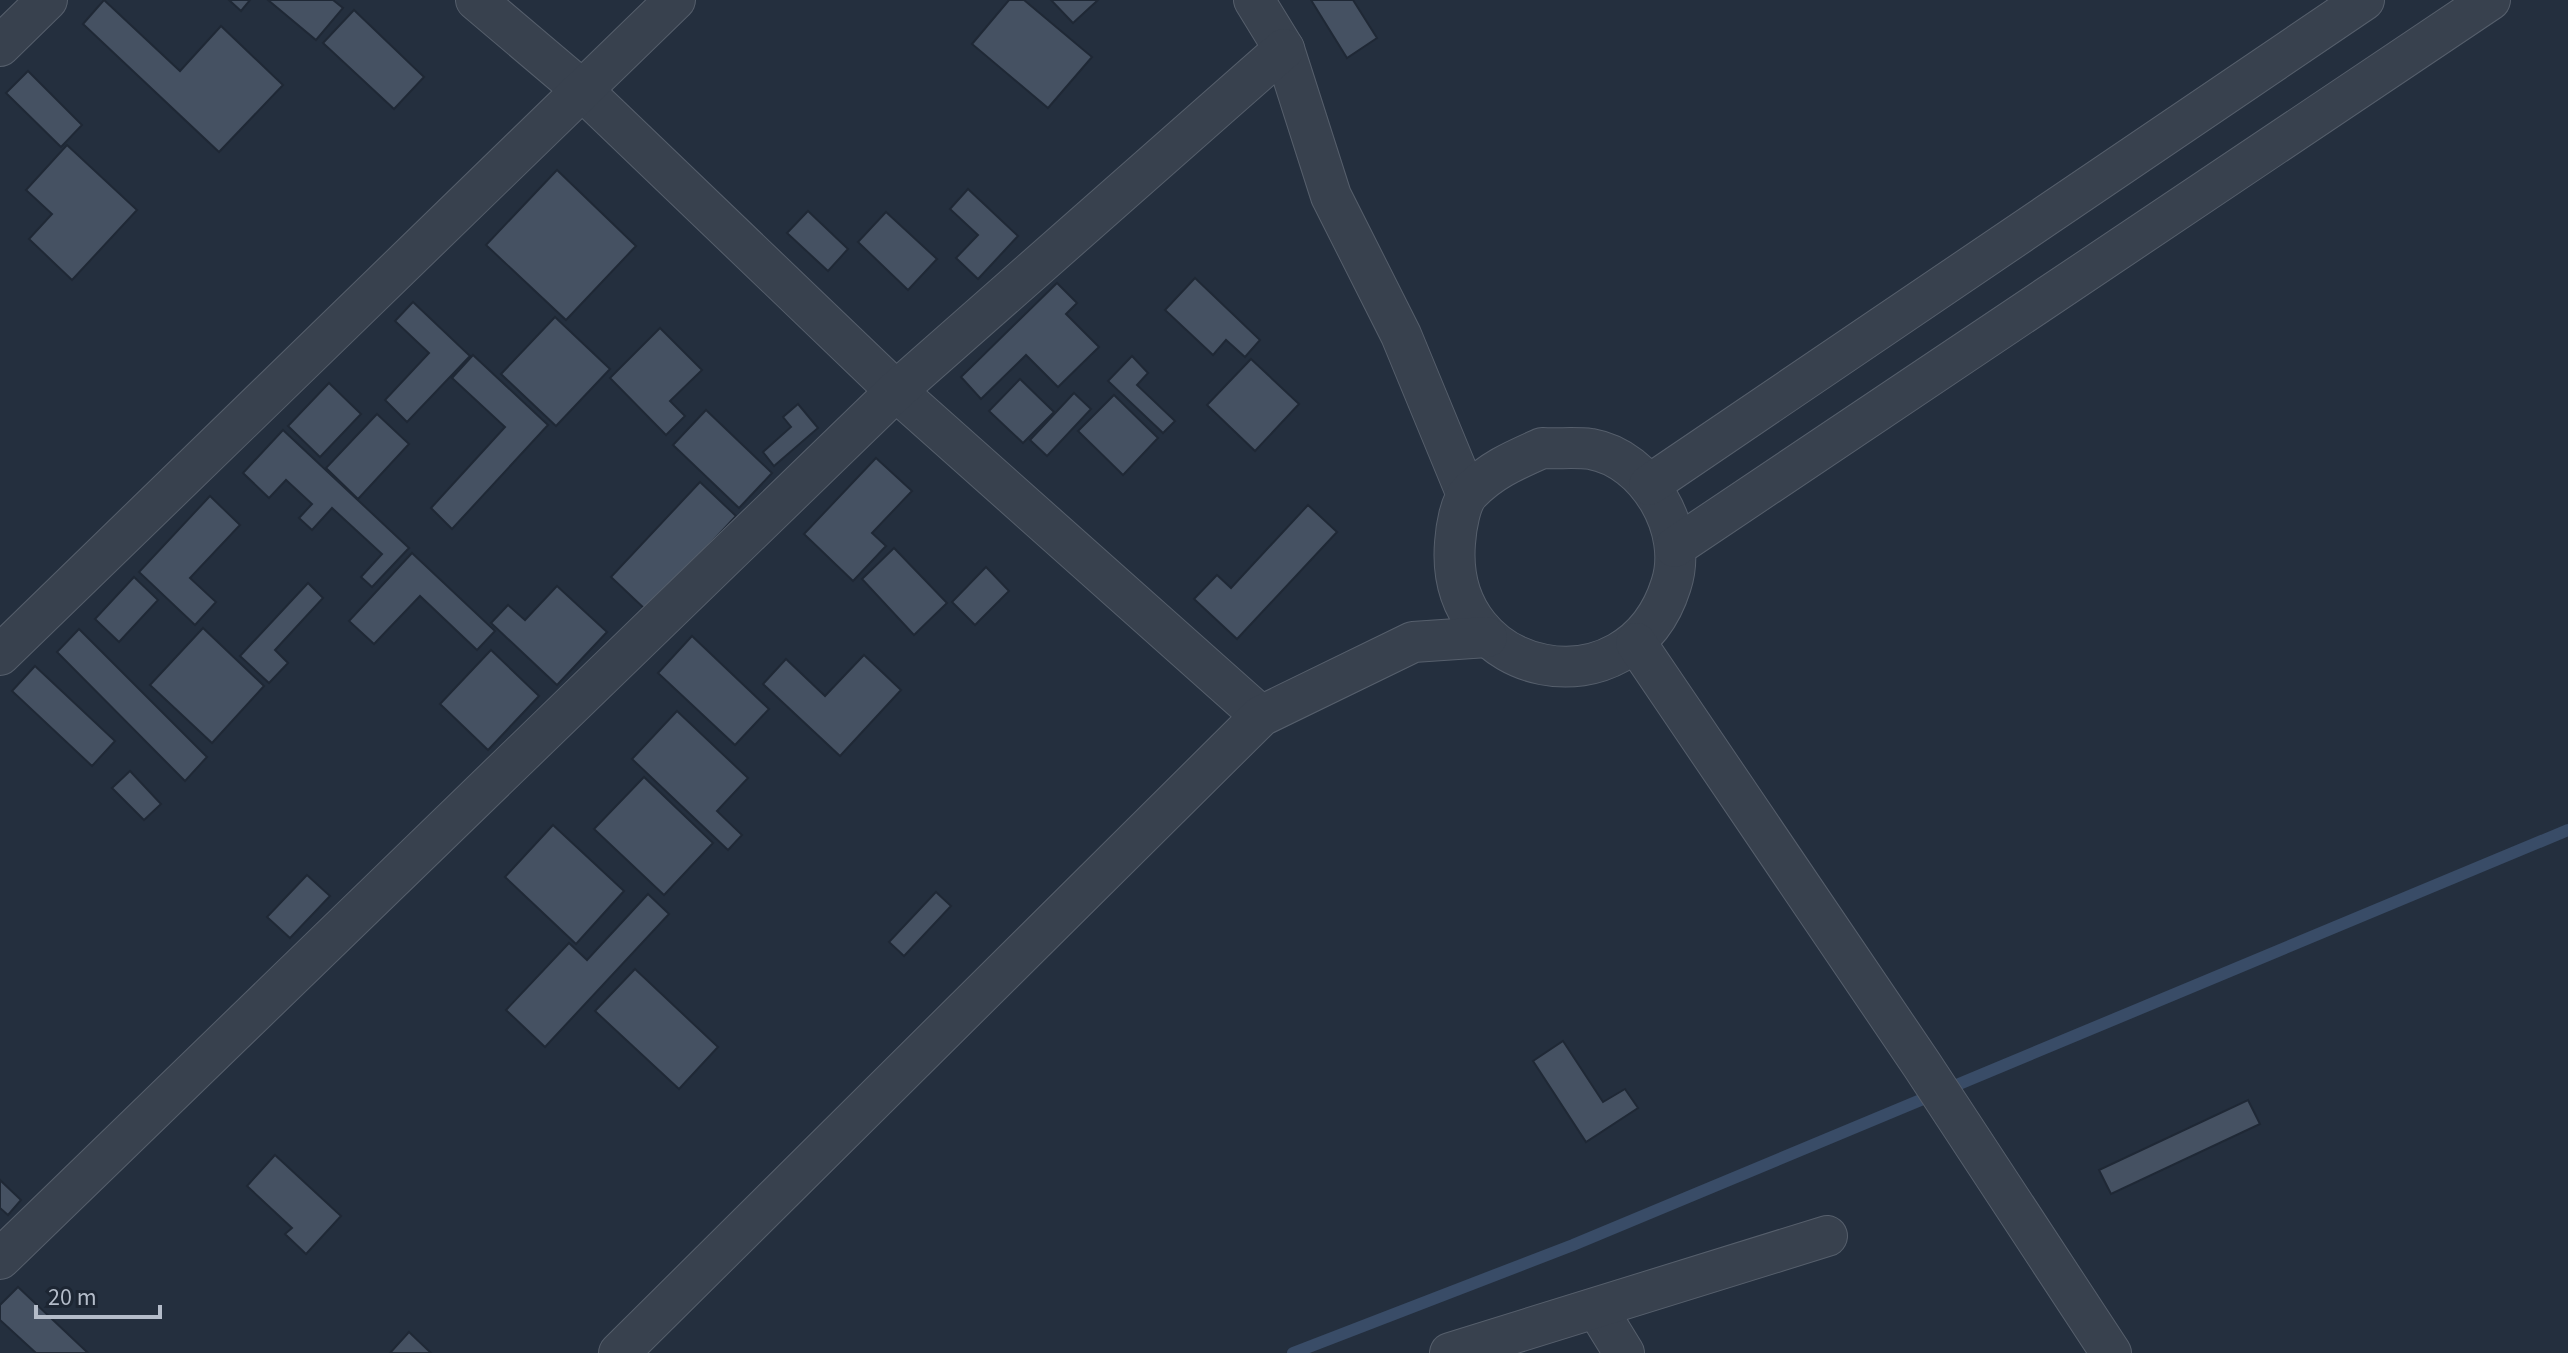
<svg xmlns="http://www.w3.org/2000/svg" width="2568" height="1353" font-family="'Source Sans 3',sans-serif">
<style>
.lines{fill:none;stroke-linecap:round;stroke-linejoin:round}
.stream{stroke:#394c67;stroke-width:12}
.building{fill:#455162;stroke:#1f2835;stroke-width:2}
.minor-casing{stroke:#565f6c;stroke-width:42}
.minor{stroke:#38414e;stroke-width:40}
</style>
<rect width="100%" height="100%" fill="#242f3e"/>
<g class="lines">
<path class="stream" d="M1293,1353L1573,1245L2568,830"/>
</g>
<g class="building">
<path d="M104,0L180,71L221,26L283,85L219,152L83,24Z"/>
<path d="M229,0H250L241,11Z"/>
<path d="M268,0H333L343,8L316,40Z"/>
<path d="M1009,0H1024L1092,57L1048,108L972,44Z"/>
<path d="M1051,0H1098L1073,23Z"/>
<path d="M1311,0H1353L1377,38L1347,58Z"/>
<path d="M354,10L424,77L394,109L323,43Z"/>
<path d="M28,71L82,125L61,147L6,93Z"/>
<path d="M67,145L137,210L72,280L29,239L52,214L26,190Z"/>
<path d="M557,170L636,246L566,320L486,245Z"/>
<path d="M968,189L1018,236L978,279L956,258L978,235L950,209Z"/>
<path d="M808,211L848,249L828,271L787,233Z"/>
<path d="M886,212L937,259L908,290L858,242Z"/>
<path d="M1195,278L1260,340L1245,357L1226,340L1213,355L1165,310Z"/>
<path d="M1057,283L1077,303L1066,314L1099,347L1058,387L1026,355L981,399L961,377Z"/>
<path d="M413,302L470,356L407,422L385,400L429,353L395,321Z"/>
<path d="M555,317L610,369L556,426L501,374Z"/>
<path d="M660,328L702,370L670,401L685,416L666,435L610,378Z"/>
<path d="M473,355L548,425L452,529L431,508L505,427L452,378Z"/>
<path d="M1132,356L1148,373L1137,385L1175,421L1163,433L1108,381Z"/>
<path d="M1251,359L1299,404L1255,451L1207,405Z"/>
<path d="M1020,379L1054,412L1023,443L989,411Z"/>
<path d="M329,383L361,414L320,457L288,426Z"/>
<path d="M1074,393L1091,409L1047,456L1030,440Z"/>
<path d="M1114,395L1158,438L1123,475L1078,431Z"/>
<path d="M798,404L818,428L774,466L763,452L791,427L783,417Z"/>
<path d="M706,410L772,473L739,508L673,445Z"/>
<path d="M377,414L409,444L358,499L326,468Z"/>
<path d="M283,430L409,548L372,587L361,577L382,554L332,508L312,530L299,518L312,504L286,480L269,498L243,473Z"/>
<path d="M876,458L912,491L872,533L886,546L853,581L804,534Z"/>
<path d="M700,482L736,516L647,611L611,577Z"/>
<path d="M210,496L240,525L190,578L216,602L195,625L139,572Z"/>
<path d="M1308,505L1337,532L1237,639L1194,599L1217,575L1231,588Z"/>
<path d="M894,548L947,603L914,635L862,579Z"/>
<path d="M412,553L495,631L477,650L420,596L374,644L349,621Z"/>
<path d="M986,567L1009,591L975,625L952,602Z"/>
<path d="M134,577L158,600L119,642L95,619Z"/>
<path d="M308,583L323,598L275,650L288,663L269,683L240,656Z"/>
<path d="M557,586L607,632L557,685L491,623L508,605L525,620Z"/>
<path d="M203,628L264,686L212,743L150,685Z"/>
<path d="M79,629L207,757L185,781L57,652Z"/>
<path d="M692,636L769,709L735,745L658,673Z"/>
<path d="M491,650L539,696L488,750L440,704Z"/>
<path d="M864,655L901,690L840,756L763,684L786,659L825,696Z"/>
<path d="M35,666L115,741L92,766L12,691Z"/>
<path d="M677,711L748,778L717,811L742,835L728,850L632,759Z"/>
<path d="M130,771L161,804L144,820L112,788Z"/>
<path d="M644,777L713,843L664,895L594,829Z"/>
<path d="M553,825L624,891L576,944L505,877Z"/>
<path d="M307,875L330,896L290,938L267,917Z"/>
<path d="M936,892L951,906L904,956L889,942Z"/>
<path d="M648,894L669,914L545,1047L506,1010L569,943L587,960Z"/>
<path d="M635,969L718,1047L679,1089L595,1011Z"/>
<path d="M1563,1041L1603,1102L1625,1089L1638,1108L1586,1142L1533,1061Z"/>
<path d="M2248,1100L2260,1124L2111,1194L2099,1170Z"/>
<path d="M275,1155L341,1216L306,1254L285,1234L292,1228L247,1186Z"/>
<path d="M0,1180L21,1200L8,1215L0,1208Z"/>
<path d="M18,1287L88,1353H36L0,1320V1305Z"/>
<path d="M409,1332L431,1353H390Z"/>
</g>
<g class="lines">
<defs>
<g id="minor">
<path d="M476,0L581,89L896,391L1261,716"/>
<path d="M1254,0L1284,49L1331,196L1401,335L1467,495"/>
<path d="M0,46L47,0"/>
<path d="M1542,448C1558,449 1575,447 1591,449C1648,459 1689,531 1671,585C1630,716 1444,680 1455,543C1456,528 1460,502 1470,492C1491,470 1515,460 1542,448Z"/>
<path d="M1649,485L2364,0"/>
<path d="M1675,547L2490,0"/>
<path d="M1636,643L1922,1065L2111,1353"/>
<path d="M0,655L675,0"/>
<path d="M0,1259L896,391L1284,49"/>
<path d="M1597,1309L1624,1353"/>
<path d="M619,1353L1261,716L1413,642L1487,637"/>
<path d="M1450,1353L1827,1236"/>
</g>
</defs>
<use href="#minor" class="minor-casing"/>
<use href="#minor" class="minor"/>
</g>
<path d="M36 1305v12h124v-12" fill="none" stroke="#b4bcc9" stroke-width="4"/>
<text x="48" y="1305" font-size="24" fill="#b4bcc9" stroke="#1d2633" stroke-width="6" paint-order="stroke">20 m</text>
</svg>
